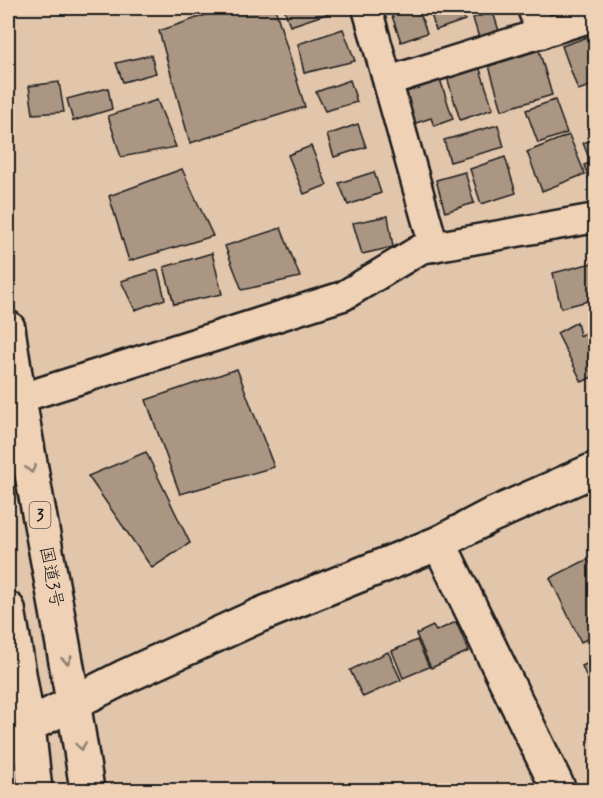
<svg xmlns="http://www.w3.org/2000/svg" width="603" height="798" font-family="Mynerve,'Klee One',sans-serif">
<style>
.building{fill:#ab9683;stroke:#1c1c1c;stroke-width:1.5}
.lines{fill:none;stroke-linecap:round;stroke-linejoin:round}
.minor-casing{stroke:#1c1c1c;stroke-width:33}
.tertiary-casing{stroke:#1c1c1c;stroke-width:38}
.trunk-casing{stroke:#1c1c1c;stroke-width:38}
.minor{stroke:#efd1b5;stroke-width:28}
.tertiary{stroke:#efd1b5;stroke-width:33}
.trunk{stroke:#efd1b5;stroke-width:33}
.oneway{stroke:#908070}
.labels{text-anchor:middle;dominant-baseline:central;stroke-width:6;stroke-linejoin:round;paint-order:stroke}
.shield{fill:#efd1b5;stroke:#5b524a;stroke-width:1.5}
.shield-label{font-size:16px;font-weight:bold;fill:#1c1c1c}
.street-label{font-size:18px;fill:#1c1c1c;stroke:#efd1b5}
</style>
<rect width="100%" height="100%" fill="#e2c6ac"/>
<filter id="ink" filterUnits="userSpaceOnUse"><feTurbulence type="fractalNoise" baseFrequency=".0167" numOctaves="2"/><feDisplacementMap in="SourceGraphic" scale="12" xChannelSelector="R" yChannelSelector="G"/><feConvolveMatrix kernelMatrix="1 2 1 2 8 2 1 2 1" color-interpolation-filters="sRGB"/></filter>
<g filter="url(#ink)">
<g class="building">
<path d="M226,8H275L305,107L190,143L159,31Z"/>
<path d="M284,8H333L335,11L290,26Z"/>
<path d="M399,8H418L427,33L401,42L390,10Z"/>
<path d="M429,8H461L465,20L436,30Z"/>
<path d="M493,12L499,31L479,38L473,18Z"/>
<path d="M343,29L355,61L304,73L298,44Z"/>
<path d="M596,34V84L578,90L562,46Z"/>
<path d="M539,50L552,95L502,110L489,66Z"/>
<path d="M151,55L156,73L123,82L116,63Z"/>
<path d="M479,66L493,109L460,120L447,77Z"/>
<path d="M438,73L453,119L434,126L431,118L413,124L403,93L421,87L422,78Z"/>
<path d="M350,80L357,102L325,111L316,92Z"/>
<path d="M59,82L64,112L33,114L29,86Z"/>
<path d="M108,88L112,109L73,121L67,99Z"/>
<path d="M157,100L176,147L121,157L108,116Z"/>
<path d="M555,100L567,133L538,143L526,110Z"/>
<path d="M358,124L366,147L334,157L327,135Z"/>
<path d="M498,125L504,147L450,162L444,140Z"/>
<path d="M569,135L585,174L542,191L527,152Z"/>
<path d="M596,139V156L589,158L583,143Z"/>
<path d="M311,146L327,185L304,194L288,155Z"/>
<path d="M505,157L516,193L481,204L470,169Z"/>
<path d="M596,161V196L584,165Z"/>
<path d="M182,169L213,236L129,261L109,196Z"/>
<path d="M374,172L381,193L348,205L339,183Z"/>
<path d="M465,172L474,203L445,212L436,180Z"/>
<path d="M388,216L393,247L362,254L353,223Z"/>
<path d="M281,228L300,277L242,290L225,246Z"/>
<path d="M212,253L222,294L174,304L164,267Z"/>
<path d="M596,262V299L561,308L553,273Z"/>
<path d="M158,270L165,299L135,310L121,281Z"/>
<path d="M577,322L580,336L596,328V375L582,382L557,333Z"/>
<path d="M237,369L274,467L180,494L146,400Z"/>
<path d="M146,452L190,543L152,568L88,476Z"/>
<path d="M588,559L596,574V635L581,642L550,578Z"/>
<path d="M456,622L469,651L431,668L416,634L433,626L436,631Z"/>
<path d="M417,640L429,667L403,678L392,651Z"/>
<path d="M388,652L401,680L363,697L350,670Z"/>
<path d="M596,660V699L582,666Z"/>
</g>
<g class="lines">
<defs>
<g id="minor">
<path d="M367,8L434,247"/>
<path d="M532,8L541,34"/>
<path d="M388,81L596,16"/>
<path d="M8,400L18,399L343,296L421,249L596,218"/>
</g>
<g id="tertiary">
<path d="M439,543L559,790"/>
<path d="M8,736L126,676L260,615L439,543L490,516L596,469"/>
</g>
<g id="trunk">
<path d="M8,328C30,483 65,636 87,790"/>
<path d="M8,609L28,726L35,790"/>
</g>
</defs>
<use href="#minor" class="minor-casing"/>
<use href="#tertiary" class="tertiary-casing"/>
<use href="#trunk" class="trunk-casing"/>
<use href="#minor" class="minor"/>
<use href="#tertiary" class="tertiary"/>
<use href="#trunk" class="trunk"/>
</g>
<defs><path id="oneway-chevron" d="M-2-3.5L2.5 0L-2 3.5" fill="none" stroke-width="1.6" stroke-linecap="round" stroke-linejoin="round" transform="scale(1.5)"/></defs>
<g class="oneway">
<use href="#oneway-chevron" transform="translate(31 469) rotate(79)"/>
<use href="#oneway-chevron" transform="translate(67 660) rotate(79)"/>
<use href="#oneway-chevron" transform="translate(81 746) rotate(82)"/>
</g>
</g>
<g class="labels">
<rect class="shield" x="29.5" y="502" width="21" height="26" rx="4.5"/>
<g class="shield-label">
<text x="40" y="515">3</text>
</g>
<g class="street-label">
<text transform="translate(51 577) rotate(79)">国道3号</text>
</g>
</g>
<rect width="603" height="798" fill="none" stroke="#efd1b5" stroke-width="30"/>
<rect x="15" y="15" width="573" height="768" fill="none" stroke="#1c1c1c" stroke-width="2" filter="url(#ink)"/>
</svg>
